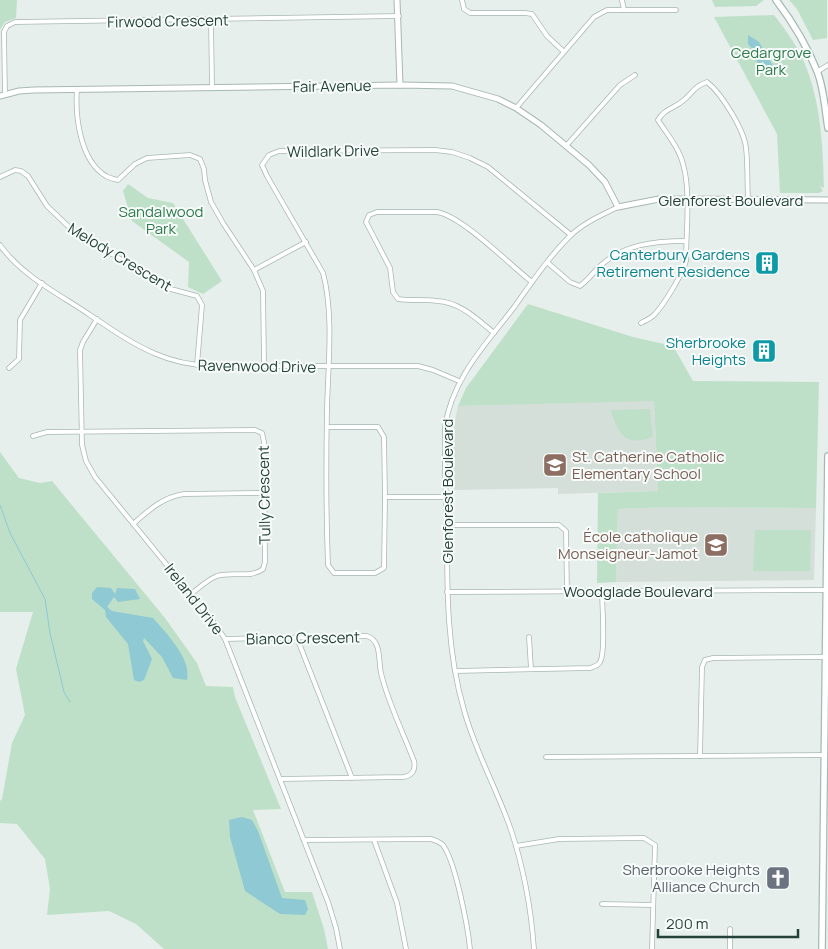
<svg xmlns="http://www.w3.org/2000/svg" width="828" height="949" font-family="Manrope,sans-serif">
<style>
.built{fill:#d4dfda}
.green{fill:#bfe0c8}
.water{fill:#8ec9d4}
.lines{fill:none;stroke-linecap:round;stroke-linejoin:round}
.stream{stroke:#8ec9d4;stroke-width:1}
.minor-casing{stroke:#a8b8b2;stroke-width:5.5}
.tertiary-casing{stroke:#a8b8b2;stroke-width:7}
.secondary-casing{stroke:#a4bbb3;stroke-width:8}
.minor{stroke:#fff;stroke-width:4}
.tertiary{stroke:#fff;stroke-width:5}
.secondary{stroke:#fff;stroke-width:5.5}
.labels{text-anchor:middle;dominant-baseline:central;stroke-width:4;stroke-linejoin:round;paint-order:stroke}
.street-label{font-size:15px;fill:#24423a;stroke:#f7fbf9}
.park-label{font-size:15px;fill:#2d7a4b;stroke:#f7fbf9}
.culture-label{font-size:15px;fill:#0d838f;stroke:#f7fbf9;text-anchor:end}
.education-label{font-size:15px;fill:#785e54;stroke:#f7fbf9;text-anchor:start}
.worship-label{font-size:15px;fill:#5b616d;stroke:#f7fbf9;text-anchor:end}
</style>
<rect width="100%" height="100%" fill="#e6efeb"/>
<g class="built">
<path d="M654,400L658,491L558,494V488L454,490L453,430L458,406Z"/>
<path d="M672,507L816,508L814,580L616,582L618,509Z"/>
</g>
<g class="green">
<path d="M0,0H17L16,18L5,22L0,30Z"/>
<path d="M712,0H764L756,6L715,7Z"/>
<path d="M789,0H827V38L813,40L797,9Z"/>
<path d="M774,15C781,24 788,33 794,43C820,84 823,141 824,188L820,186L823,191L819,193H780L777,134L714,17Z"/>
<path d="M128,184L148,198L173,203L222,281L203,294L188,287L189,262L132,221L123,191Z"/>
<path d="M528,304L633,337L673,346L693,381L819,382L816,508L672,507L618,509L616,582L597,583L598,493L658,491L654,401L458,406L466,388Z"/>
<path d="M650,409L653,437C624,447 620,435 610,410Z"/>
<path d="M0,452L19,478L40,483L52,481L165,618L197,663L206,686L233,687L235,697L281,809L253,810L285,892H312L324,929L328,949H164L136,924L109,911L47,915L50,889L45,859L17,824L0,823V801L2,799L12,743L25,715L16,669L33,612H0Z"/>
<path d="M755,530H811L810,571H753Z"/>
</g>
<g class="water">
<path d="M748,35L759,42L776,71L767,72L763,61L759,64L756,60L757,54L748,44Z"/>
<path d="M97,587L111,588L115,594L117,588L135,589L140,599L118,602L114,597L107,607L112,611L153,618C166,633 192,659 187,680L173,678L162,657L144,638L143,641L152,659L144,680L139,682L134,680L128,644L106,617L105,610L92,599V593Z"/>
<path d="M242,817L252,820L258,831L282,898L305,900L308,909L305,915L280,914L245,891L230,837L229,820Z"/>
</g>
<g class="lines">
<path class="stream" d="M0,505L10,533L45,599L50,633L64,692L70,702"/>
<defs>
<g id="minor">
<path d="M462,0L464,9L470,13H525L532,14L547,36L563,51"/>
<path d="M622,0L624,10"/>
<path d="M211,20L212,87"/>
<path d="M817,72L828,65"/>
<path d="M77,89C75,116 80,161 106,176C109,178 114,179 118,180L135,164L147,158L190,155L200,159L204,169L205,180L211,202L223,223L254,270L263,291L264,365"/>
<path d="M5,95L4,32L7,26L15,22L399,16"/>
<path d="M516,108L594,17L607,10H676"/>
<path d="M566,146L620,85L635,75"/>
<path d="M0,177L15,170L21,171L28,176L47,206L70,228L167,288L197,296L202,305L197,365"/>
<path d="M0,245C22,276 59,294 90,315C111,329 132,344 156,354C174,362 192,365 211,366H418L433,370L459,381"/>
<path d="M548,263L570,282L580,286C588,280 592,274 599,267C623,244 655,241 686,241"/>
<path d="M254,270L306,242"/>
<path d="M97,319L83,342L80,350L82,445L86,461L95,477L215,624L225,639L328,902L336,928L340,949"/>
<path d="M641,323C646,320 652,318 655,314C665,303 682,275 686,261C686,232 691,191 683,164C679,148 667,134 658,120C665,108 674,109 684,100C693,92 695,86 707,82C721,93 744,129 746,148C748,165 747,182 748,199"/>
<path d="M494,333C477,319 460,302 437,301C424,299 411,301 398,299L393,292L390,268L366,222L369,215L377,212H437C462,216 510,265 532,282"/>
<path d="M9,368L19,359L20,320L42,283"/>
<path d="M327,427H378L384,437L385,497L384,568L375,573H334L328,565C326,513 326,461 327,409C328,366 334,314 323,273L267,176L262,165L269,155L279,151L435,150L452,152L470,158L488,167L571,235"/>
<path d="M33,436L47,432L255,430L262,433L264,442L265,562L263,569C250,579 232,571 217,576C207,580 199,588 191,594"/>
<path d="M385,497H446"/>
<path d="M133,524C149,510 163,497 184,494L264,493"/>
<path d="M446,525H559L566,531L567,592"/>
<path d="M447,592L828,590"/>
<path d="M529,637L531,669"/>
<path d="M297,638L352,778"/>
<path d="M225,639L367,636C382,641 378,660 381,673C388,703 403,732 414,761C416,770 412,776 403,777L280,779"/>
<path d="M455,671L590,668C593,667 598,666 600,662C606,652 602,606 602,591"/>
<path d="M700,756L702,667L705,660L713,658L826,657"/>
<path d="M546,757L824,755"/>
<path d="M304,840L431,839C435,840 438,841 442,844C455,858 468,928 470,949"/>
<path d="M374,840L397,903L406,949"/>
<path d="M516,846L559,839L644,838L655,845L652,949"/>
<path d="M602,904L653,905"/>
<path d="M730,929V949"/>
<path d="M534,949C531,908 524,869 511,830C497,789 475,751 464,710C447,652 447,593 447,533C446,497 444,462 445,427C452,378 487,343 515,306C532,282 549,257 569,237C583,223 602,215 618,207"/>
</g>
<g id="tertiary">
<path d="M397,0L400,85"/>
<path d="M0,96L19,91L34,90L400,85L452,86L498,99L516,108L541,125L589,165L605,182L618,207L659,199L828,200"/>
</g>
<g id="secondary">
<path d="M776,0C792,21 807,46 817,71C824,88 825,110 828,128"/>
<path d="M822,949L828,456"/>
</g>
</defs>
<use href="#minor" class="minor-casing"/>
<use href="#tertiary" class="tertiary-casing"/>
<use href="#secondary" class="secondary-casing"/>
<use href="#minor" class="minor"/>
<use href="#tertiary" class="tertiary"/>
<use href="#secondary" class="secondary"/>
</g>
<defs>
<symbol id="building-square" viewBox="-11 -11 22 22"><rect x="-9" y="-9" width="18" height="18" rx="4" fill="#0f9aa8" stroke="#f7fbf9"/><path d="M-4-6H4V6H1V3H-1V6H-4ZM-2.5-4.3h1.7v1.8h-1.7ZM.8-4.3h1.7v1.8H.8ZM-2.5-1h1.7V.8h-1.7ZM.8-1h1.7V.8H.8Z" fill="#fff"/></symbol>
<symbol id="school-square" viewBox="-11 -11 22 22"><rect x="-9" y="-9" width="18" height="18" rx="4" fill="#8d6e63" stroke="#f7fbf9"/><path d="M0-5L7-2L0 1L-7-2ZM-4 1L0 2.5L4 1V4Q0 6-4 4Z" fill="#fff"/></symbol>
<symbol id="church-square" viewBox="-11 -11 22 22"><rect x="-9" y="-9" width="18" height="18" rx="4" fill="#6b7280" stroke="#f7fbf9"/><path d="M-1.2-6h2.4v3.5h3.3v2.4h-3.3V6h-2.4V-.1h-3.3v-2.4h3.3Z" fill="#fff"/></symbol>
</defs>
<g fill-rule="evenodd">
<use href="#building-square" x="753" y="249" width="28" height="28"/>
<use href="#building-square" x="750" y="337" width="28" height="28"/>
<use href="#school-square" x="541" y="451" width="28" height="28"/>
<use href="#school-square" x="702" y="531" width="28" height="28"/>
<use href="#church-square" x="764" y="864" width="28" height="28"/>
</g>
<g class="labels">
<g class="street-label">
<text transform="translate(168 21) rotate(-1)">Firwood Crescent</text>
<text transform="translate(332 86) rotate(-1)">Fair Avenue</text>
<text transform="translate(333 151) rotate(-1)">Wildlark Drive</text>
<text x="731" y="200">Glenforest Boulevard</text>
<text transform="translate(120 257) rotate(31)">Melody Crescent</text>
<text transform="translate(257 366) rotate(1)">Ravenwood Drive</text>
<text transform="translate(447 491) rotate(-90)">Glenforest Boulevard</text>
<text transform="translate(264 495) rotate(-91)">Tully Crescent</text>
<text x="638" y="591">Woodglade Boulevard</text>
<text transform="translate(194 599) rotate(52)">Ireland Drive</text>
<text transform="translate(303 638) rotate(-1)">Bianco Crescent</text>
</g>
<g class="park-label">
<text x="771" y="52">Cedargrove<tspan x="771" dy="17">Park</tspan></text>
<text x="161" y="211">Sandalwood<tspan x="161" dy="17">Park</tspan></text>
</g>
<g class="culture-label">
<text x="750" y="254">Canterbury Gardens<tspan x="750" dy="17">Retirement Residence</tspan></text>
<text x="746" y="342">Sherbrooke<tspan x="746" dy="17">Heights</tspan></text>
</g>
<g class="education-label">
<text x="572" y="456">St. Catherine Catholic<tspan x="572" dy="17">Elementary School</tspan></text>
<text x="698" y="536" text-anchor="end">École catholique<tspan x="698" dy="17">Monseigneur-Jamot</tspan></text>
</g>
<g class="worship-label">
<text x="760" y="869">Sherbrooke Heights<tspan x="760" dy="17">Alliance Church</tspan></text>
</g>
</g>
<path d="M658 929v8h140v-8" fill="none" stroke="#24423a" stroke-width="2.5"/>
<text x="666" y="929" font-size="15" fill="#24423a" stroke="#f7fbf9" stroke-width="4" paint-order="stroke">200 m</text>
</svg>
